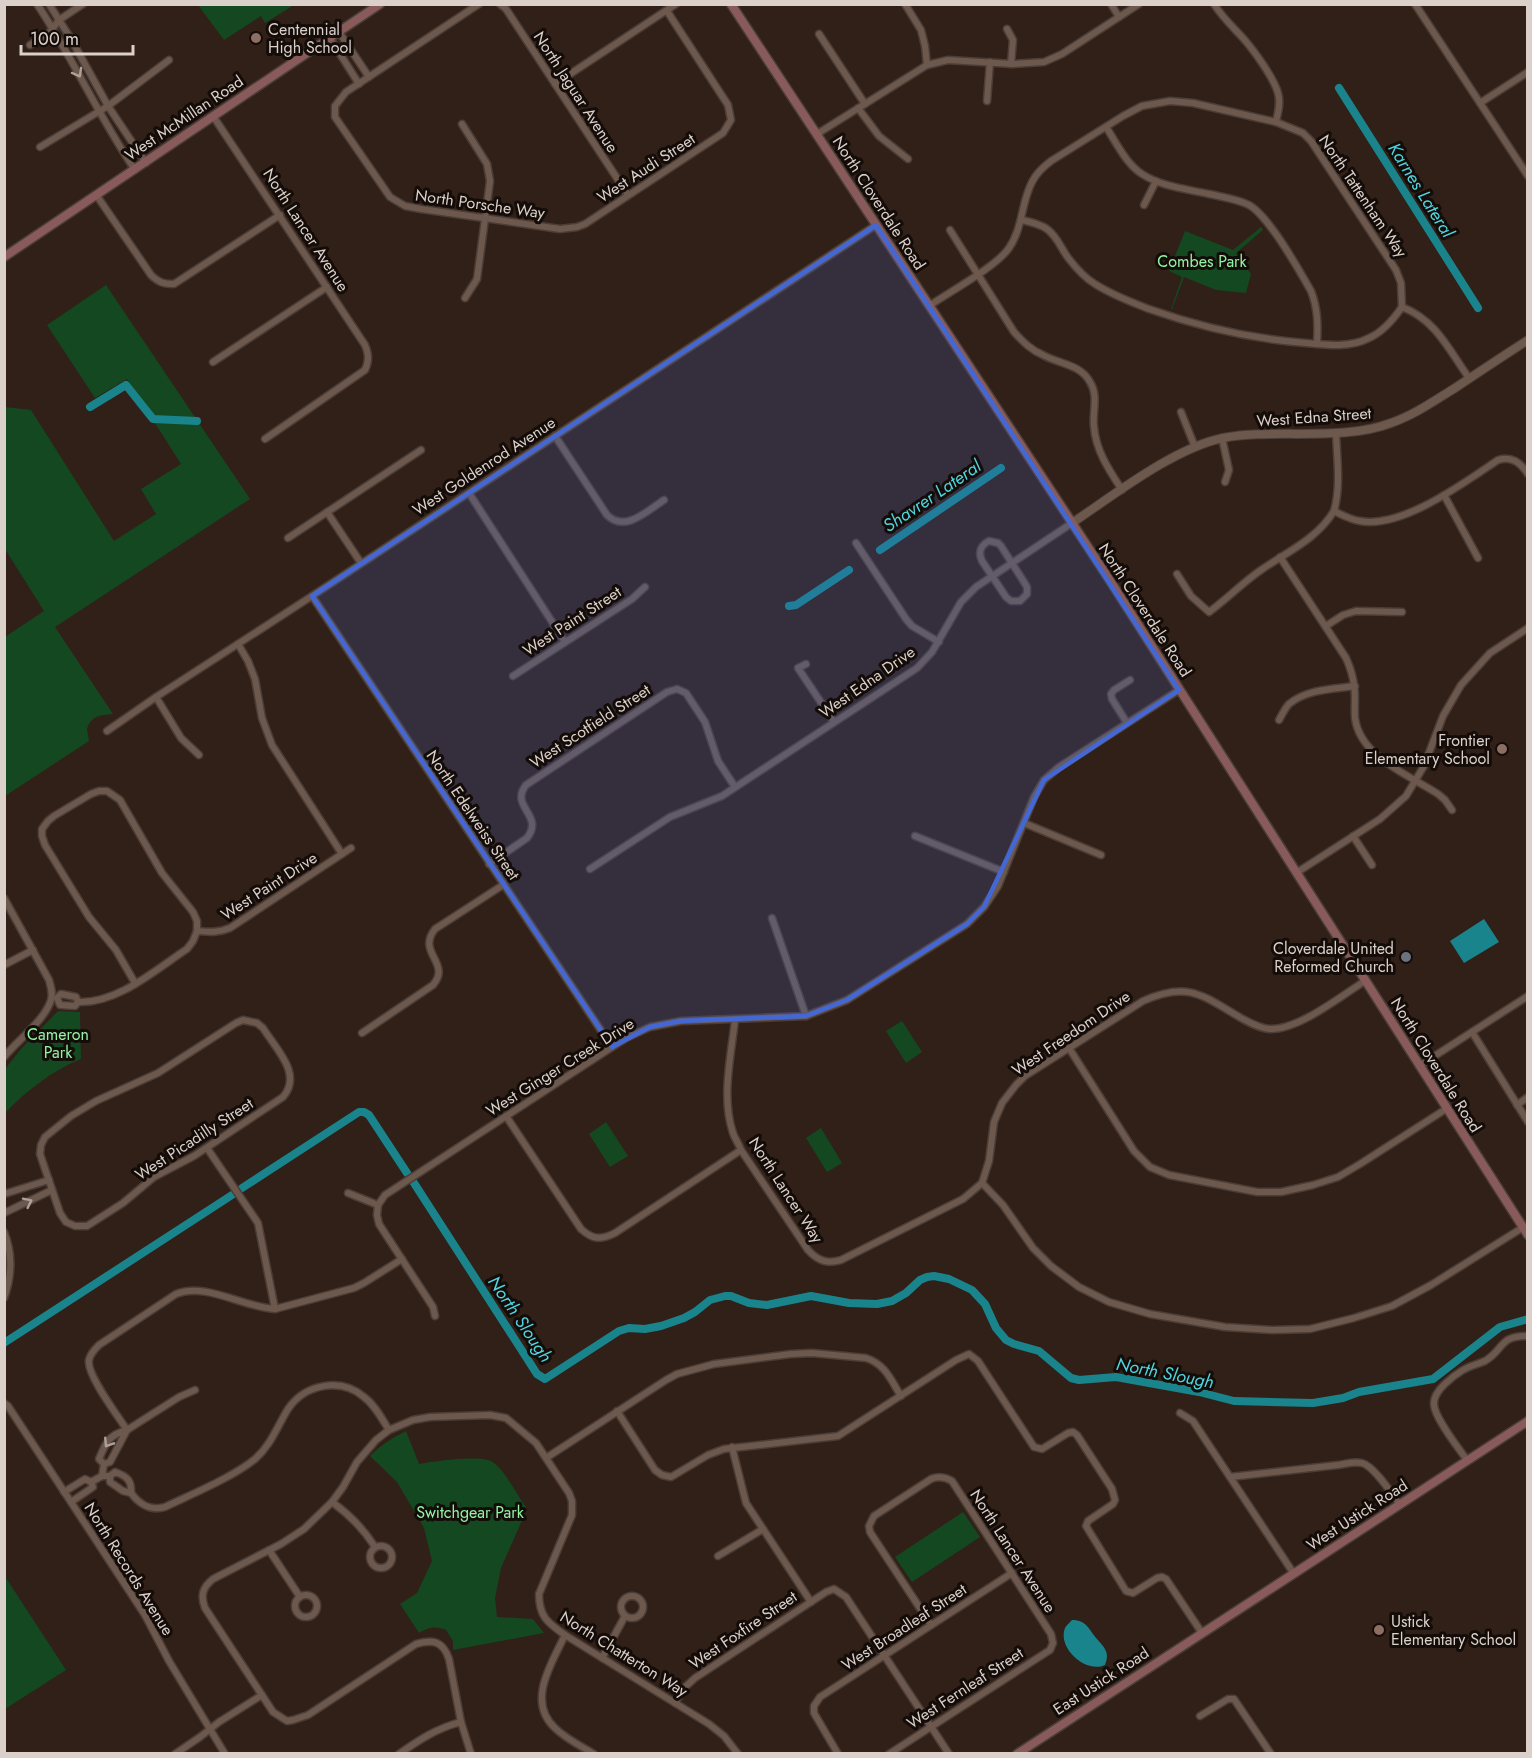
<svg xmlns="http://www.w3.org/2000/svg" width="1532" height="1758" font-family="Jost,sans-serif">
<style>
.green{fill:#134821}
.water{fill:#1a848c}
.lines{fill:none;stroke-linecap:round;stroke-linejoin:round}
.canal{stroke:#1a848c;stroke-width:8}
.minor-casing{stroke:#4b3d37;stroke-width:9}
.tertiary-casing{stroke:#4b3d37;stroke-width:10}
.secondary-casing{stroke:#4b3d37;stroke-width:11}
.minor{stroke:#6c584d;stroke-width:6}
.tertiary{stroke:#6c584d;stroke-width:8}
.secondary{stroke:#885b5a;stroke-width:8}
.oneway{stroke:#afa098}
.marked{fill:#4368d5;fill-opacity:0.2;stroke:#4368d5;stroke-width:4.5;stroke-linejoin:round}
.education-dot{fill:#8d6e63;stroke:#130c08;stroke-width:2}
.worship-dot{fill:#6b7280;stroke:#130c08;stroke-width:2}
.labels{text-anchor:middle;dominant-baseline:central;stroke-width:6;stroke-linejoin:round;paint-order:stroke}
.poi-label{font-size:16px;fill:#dcd0ca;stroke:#130c08;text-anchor:start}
.street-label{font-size:16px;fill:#dcd0ca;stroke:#130c08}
.park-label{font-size:16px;fill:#93f3a4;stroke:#130c08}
.water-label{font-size:18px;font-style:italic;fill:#50d4df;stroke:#130c08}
</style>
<rect width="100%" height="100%" fill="#312017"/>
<g class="green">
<path d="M198,5H294L265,23L261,16L224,40Z"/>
<path d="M1261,227L1263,230L1236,253L1251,274L1246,293L1216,290L1184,277L1172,309H1171L1182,277L1169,271L1185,231L1233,250Z"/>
<path d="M106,285L250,499L55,627L113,714C100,715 91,716 87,729L89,741L5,796V637L44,611L5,549V407L31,410L114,541L156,514L141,489L181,464L127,379L95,398L47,325Z"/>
<path d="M58,1011L80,1012L81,1059C53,1070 26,1091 5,1113V1069L21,1049Z"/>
<path d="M902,1021L922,1052L906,1063L886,1031Z"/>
<path d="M606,1122L628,1156L610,1167L589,1134Z"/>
<path d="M821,1128L842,1163L827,1172L806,1138Z"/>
<path d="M406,1431L419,1464C434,1461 479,1455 491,1461C504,1468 517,1495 526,1507L524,1516L501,1568L495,1598L497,1617L533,1619L544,1633L453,1650V1641L446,1630C435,1626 429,1627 419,1633L400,1604L417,1593L432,1561L424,1528L397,1482L370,1456C381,1445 392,1438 406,1431Z"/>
<path d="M963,1512L980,1537L912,1582L895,1557Z"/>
<path d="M4,1575L66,1670L5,1709H4Z"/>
</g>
<g class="water">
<path d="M1484,919L1499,942L1464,963L1450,941Z"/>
<path d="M1072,1620C1087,1620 1089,1630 1097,1639C1105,1648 1110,1653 1105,1665C1086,1674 1057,1648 1065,1628C1066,1626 1071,1621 1072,1620Z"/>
</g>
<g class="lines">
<g class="canal">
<path d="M1339,88L1478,308"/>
<path d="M90,407L126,385L153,419L197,421"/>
<path d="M880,550L1001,468"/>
<path d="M789,606L796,605L849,570"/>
<path d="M414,1183L537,1374L545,1379L619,1331L629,1328L645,1329L661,1326L684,1318L695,1312L710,1300L725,1296H731L749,1303L767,1305L811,1296L849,1303L877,1304L892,1301L906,1293L920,1280L927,1277L934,1276L949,1279L972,1290L985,1304L996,1328L1006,1340L1014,1344L1039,1351L1071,1378L1079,1380L1116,1377L1199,1392L1234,1401L1313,1403L1343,1398L1359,1392L1433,1379L1500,1327L1528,1319"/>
<path d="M242,1188L359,1112H364L369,1115L407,1173"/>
<path d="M4,1343L232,1195"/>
</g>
<defs>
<g id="minor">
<path d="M37,4C73,58 99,117 135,170"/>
<path d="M49,4L71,39L108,106L146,163"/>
<path d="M479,4L346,92L335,106V117L390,197L405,206L421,209L560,229L577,227L585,224L723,133L731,120L728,105L667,11"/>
<path d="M500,4L506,9L628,195"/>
<path d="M905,4L921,30L925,46L927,65"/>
<path d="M1111,4L1119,17"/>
<path d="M1214,4C1222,17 1232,26 1242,37C1253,49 1274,78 1278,93C1281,103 1278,112 1276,122L1303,133L1311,141L1396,270L1401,283L1402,307"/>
<path d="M1415,4L1528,176"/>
<path d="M1007,29L1013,40L1011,64"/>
<path d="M339,32L369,77"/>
<path d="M819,34L865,104"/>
<path d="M330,38L359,84"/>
<path d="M30,45L50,32L59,20L83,4"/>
<path d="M555,84L676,4"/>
<path d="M987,101L990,62"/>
<path d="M1480,103L1528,72"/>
<path d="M858,108L879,136L908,159"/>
<path d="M213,116L365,345C369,355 369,361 365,370L265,439"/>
<path d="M462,124L487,164L490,181L477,279L465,298"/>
<path d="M1106,127C1116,142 1126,164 1142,174C1162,187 1187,189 1209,194C1222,197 1237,199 1249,205C1269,216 1299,270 1311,291C1318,309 1318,325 1317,344"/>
<path d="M817,134L927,65L948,60L1013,64L1044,62L1062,54L1139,4"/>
<path d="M40,147L108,106L169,60"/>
<path d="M97,196L151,275C158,282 163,284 174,284L280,215"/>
<path d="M1144,205L1156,181"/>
<path d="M1022,220C1031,222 1040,224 1047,229C1058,237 1061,249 1069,259C1076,268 1085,278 1095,284C1112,295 1131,302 1149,309C1200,327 1252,339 1306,343C1326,345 1350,348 1369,338C1383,332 1393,320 1402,307"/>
<path d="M950,230L1014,332C1023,342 1031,350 1043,355C1059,364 1080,364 1090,382C1099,396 1092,412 1094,427C1096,451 1109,470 1122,490"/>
<path d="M929,306C949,292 996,267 1009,248C1023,228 1021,203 1032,182C1036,174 1043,167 1051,161L1123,116L1142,106L1170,101L1193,103L1276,122"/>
<path d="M1402,307C1436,320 1449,350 1469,378"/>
<path d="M213,362L327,287"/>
<path d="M1181,412L1195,447"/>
<path d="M555,436L607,515C625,533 647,511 664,500"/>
<path d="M1222,438L1229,470L1225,482"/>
<path d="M469,493L565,642"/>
<path d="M1444,495L1478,558"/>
<path d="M1334,511C1341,486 1337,459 1336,433"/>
<path d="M327,512L361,563"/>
<path d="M288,538L421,450"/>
<path d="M989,541L998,543L1001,546L1024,582L1027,587V594L1020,601H1011L1006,597L982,561C978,552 980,546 989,541Z"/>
<path d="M856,543L906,619L912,626L939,642"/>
<path d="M1280,557L1346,658C1350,667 1353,676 1354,685C1356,696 1354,707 1355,718C1360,757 1409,775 1438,794L1445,800L1452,810"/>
<path d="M1177,574L1191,596L1209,612C1227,599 1242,583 1261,570C1287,552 1317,539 1334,511C1342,515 1351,520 1360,521C1402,529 1465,482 1498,460C1512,456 1520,462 1528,474"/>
<path d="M312,596L612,1047"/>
<path d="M1326,626L1343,615L1356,611L1402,612"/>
<path d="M238,644L248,661L255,679L262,718L272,745L342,854"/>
<path d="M806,664L798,668L834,722"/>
<path d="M513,676L632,599L645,587"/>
<path d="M156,697L181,738L199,755"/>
<path d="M1279,720C1282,715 1285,708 1289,704C1307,689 1333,689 1355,686"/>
<path d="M1127,723L1112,699L1111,694L1114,690L1130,680"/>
<path d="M107,731L156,697L312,596L876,225"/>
<path d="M1024,823L1101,855"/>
<path d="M915,836L1004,872"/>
<path d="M1353,836L1372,865"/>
<path d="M489,864L527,838C545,815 509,807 526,785L667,692L677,689L686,693L705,722L718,761L735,787"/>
<path d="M590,869L670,817L722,796L917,668L932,652L961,602L976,587L1072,523"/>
<path d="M1296,873L1380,819L1406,796L1424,766L1443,716L1461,685L1490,653L1528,628"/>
<path d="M4,898L49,980C51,987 53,993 51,1000C45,1020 18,1040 4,1057"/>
<path d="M772,918L806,1016"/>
<path d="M4,965L33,950"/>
<path d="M135,983L116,950L89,917L45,845L42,836V829L48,821L54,816L91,794L99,791H107L120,800L162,873L193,912L197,921V931"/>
<path d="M78,1002L76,997L61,994L57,998L60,1005L75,1006L78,1002C117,1004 155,970 187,949L193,941L197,931C209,932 218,933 230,928L351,848"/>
<path d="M243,1020L257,1023L263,1028C276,1049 303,1074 283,1097L194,1156L154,1177L123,1203L87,1226H75L66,1222L60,1213L40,1154L41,1145L45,1137L71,1116L96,1101L158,1073L236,1023Z"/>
<path d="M735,1020C731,1056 721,1098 733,1133C735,1139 739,1144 741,1150L808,1250C818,1261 827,1264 841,1260L963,1199L982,1183L989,1161L994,1122L1002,1103L1016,1085L1025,1076L1143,1001C1188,981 1202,995 1241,1018C1250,1023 1261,1029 1271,1029C1300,1029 1341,996 1365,981"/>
<path d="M1472,1032L1528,1122"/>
<path d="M362,1033L433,985C452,963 416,953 435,929L503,885"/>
<path d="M1069,1048L1134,1151L1150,1167L1169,1175L1257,1192H1281L1313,1185L1338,1177L1360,1164L1446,1109"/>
<path d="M1419,1066L1528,996"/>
<path d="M1517,1105L1528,1097"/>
<path d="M506,1116L581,1229C593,1240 601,1240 615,1233L741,1150"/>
<path d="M207,1148L258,1223L275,1309"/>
<path d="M982,1183L1003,1205L1033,1248L1051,1266L1079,1287L1109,1302L1150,1314L1225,1327L1272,1330L1310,1329L1354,1318L1392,1306L1431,1285L1522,1228"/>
<path d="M348,1193L378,1205"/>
<path d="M4,1194L49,1180"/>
<path d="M378,1205L385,1195L626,1038L650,1027L681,1021L806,1016L847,1000L967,924L984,907L998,886L1034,797L1044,780L1059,767L1179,690"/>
<path d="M378,1205L377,1215L379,1224L433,1307L435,1316"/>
<path d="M4,1213L52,1190"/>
<path d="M4,1232C13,1254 12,1276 4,1298"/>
<path d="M195,1390L179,1397L127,1430C118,1416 86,1374 89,1360C90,1354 95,1349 99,1345L176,1294C206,1282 242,1307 275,1309L354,1288L364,1283L402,1259"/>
<path d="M4,1403L8,1406L145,1615L169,1661L225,1754"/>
<path d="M617,1411L655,1470L662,1475L671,1477L708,1455L724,1449L838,1436L956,1360L969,1354L978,1361L1034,1447L1042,1449L1068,1433L1073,1432L1077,1435L1112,1489L1115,1500L1113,1504L1088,1521L1086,1526L1126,1591L1133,1593L1157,1578L1162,1577L1166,1579L1202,1633"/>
<path d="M1180,1413L1193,1421L1294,1574"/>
<path d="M732,1447L746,1503L811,1602"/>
<path d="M546,1458L666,1380L677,1374L714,1364L791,1354L812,1353L866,1358C885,1364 891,1380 901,1396"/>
<path d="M1467,1460C1459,1449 1434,1417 1434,1404C1433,1391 1453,1376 1463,1370C1470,1366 1478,1364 1485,1361C1505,1349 1498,1336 1528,1336"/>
<path d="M102,1476L104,1464L99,1459C106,1442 109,1435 127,1430L110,1462L104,1464"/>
<path d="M1230,1477L1338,1465C1346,1464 1354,1461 1362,1463C1374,1466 1392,1494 1400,1505"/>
<path d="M64,1492L85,1479L91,1482L102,1476H110L115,1472C127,1476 132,1481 131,1493L123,1491L110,1482V1476"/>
<path d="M131,1493C140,1505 150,1511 165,1507C192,1494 233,1477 255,1459C271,1445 277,1427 288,1409C305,1384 341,1377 364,1397C375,1405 382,1419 389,1430"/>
<path d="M71,1502L93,1487L91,1482"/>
<path d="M332,1502C350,1515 363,1528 375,1547"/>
<circle cx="381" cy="1557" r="11"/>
<path d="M269,1550L300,1597"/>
<path d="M718,1556L763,1529"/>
<circle cx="306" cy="1606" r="11"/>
<circle cx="632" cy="1607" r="11"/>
<path d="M565,1635C552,1663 526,1701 555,1728C566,1739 581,1746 594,1754"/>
<path d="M602,1658L625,1616"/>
<path d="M675,1703L684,1688L695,1678L826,1592L834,1589L846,1597L949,1754"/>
<path d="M1200,1716L1228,1699H1234L1271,1754"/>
<path d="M175,1754L200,1737L219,1722L262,1695"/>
<path d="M399,1754C419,1740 437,1728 461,1722"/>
<path d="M471,1754L461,1722L449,1659C443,1641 433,1639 416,1644L308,1715L293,1720L287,1721L273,1712L205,1608C200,1595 203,1587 213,1579L281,1544L304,1529L332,1502L343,1487L357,1462L376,1440L389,1430L413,1420L430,1417L490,1415L506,1418L536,1443L569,1493L572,1501V1515L539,1594C539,1617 548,1623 565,1635L709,1724L724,1736L738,1754"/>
<path d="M838,1754L814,1713V1706L820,1697L1012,1573"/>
<path d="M889,1754L1050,1650L1053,1643L1051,1634L952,1481C945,1477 938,1476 931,1479L874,1516L869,1526L870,1532L931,1625"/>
</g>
<path id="tertiary" d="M1072,523C1114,495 1174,448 1223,438C1276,428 1341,442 1391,423C1414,415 1434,401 1455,388C1479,372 1503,356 1528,340"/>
<g id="secondary">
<path d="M731,4L1109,579L1528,1235"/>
<path d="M4,257L380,4"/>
<path d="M1017,1754L1528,1421"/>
</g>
</defs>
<use href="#minor" class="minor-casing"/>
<use href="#tertiary" class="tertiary-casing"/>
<use href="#secondary" class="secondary-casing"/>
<use href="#minor" class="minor"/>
<use href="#tertiary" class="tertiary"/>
<use href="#secondary" class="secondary"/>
</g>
<defs><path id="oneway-chevron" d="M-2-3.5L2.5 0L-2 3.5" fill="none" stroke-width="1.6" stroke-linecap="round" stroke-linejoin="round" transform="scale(1.5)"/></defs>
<g class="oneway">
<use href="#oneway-chevron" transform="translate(78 73) rotate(61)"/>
<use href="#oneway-chevron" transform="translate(28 1202) rotate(-26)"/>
<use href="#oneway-chevron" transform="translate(108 1443) rotate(123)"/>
</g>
<path class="marked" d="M876,225L1179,690L1044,780L984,907L967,924L847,1000L806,1016L681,1021L650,1027L612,1047L312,596Z"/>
<g class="education-dot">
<circle cx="256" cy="38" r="6"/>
<circle cx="1502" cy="749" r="6"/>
<circle cx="1379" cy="1630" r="6"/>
</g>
<circle class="worship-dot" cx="1406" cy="957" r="6"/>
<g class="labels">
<g class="poi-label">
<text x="268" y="29">Centennial<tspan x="268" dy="18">High School</tspan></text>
<text x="1490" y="740" text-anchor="end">Frontier<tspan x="1490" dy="18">Elementary School</tspan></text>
<text x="1394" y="948" text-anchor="end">Cloverdale United<tspan x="1394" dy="18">Reformed Church</tspan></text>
<text x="1391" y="1621">Ustick<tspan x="1391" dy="18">Elementary School</tspan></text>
</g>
<g class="street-label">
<text transform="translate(576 92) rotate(57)">North Jaguar Avenue</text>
<text transform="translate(184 118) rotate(-34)">West McMillan Road</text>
<text transform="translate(646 168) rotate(-33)">West Audi Street</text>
<text transform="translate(1363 196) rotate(56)">North Tattenham Way</text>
<text transform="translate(879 203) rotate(57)">North Cloverdale Road</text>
<text transform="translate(480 204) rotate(8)">North Porsche Way</text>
<text transform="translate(306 230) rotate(57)">North Lancer Avenue</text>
<text transform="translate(1314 417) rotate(-4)">West Edna Street</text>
<text transform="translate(484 466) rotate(-33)">West Goldenrod Avenue</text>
<text transform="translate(1145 610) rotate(57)">North Cloverdale Road</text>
<text transform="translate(572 621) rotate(-33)">West Paint Street</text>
<text transform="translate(867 682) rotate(-35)">West Edna Drive</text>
<text transform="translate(590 726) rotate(-33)">West Scotfield Street</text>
<text transform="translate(473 815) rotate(56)">North Edelweiss Street</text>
<text transform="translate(269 886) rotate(-33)">West Paint Drive</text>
<text transform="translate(1071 1033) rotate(-34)">West Freedom Drive</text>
<text transform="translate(1436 1065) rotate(58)">North Cloverdale Road</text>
<text transform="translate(560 1067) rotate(-32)">West Ginger Creek Drive</text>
<text transform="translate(194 1139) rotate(-33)">West Picadilly Street</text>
<text transform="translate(786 1190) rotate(57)">North Lancer Way</text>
<text transform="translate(1357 1515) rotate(-33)">West Ustick Road</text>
<text transform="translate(1013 1551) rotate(57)">North Lancer Avenue</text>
<text transform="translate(129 1569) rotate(58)">North Records Avenue</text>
<text transform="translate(904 1627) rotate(-33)">West Broadleaf Street</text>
<text transform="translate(743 1630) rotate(-34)">West Foxfire Street</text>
<text transform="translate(624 1654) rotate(32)">North Chatterton Way</text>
<text transform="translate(1101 1681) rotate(-33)">East Ustick Road</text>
<text transform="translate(965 1688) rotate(-33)">West Fernleaf Street</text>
</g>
<g class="park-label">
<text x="1202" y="261">Combes Park</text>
<text x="58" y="1034">Cameron<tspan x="58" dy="18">Park</tspan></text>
<text x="470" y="1512">Switchgear Park</text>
</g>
<g class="water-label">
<text transform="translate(1421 190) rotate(58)">Karnes Lateral</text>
<text transform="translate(932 496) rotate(-34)">Shavrer Lateral</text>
<text transform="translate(520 1319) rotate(56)">North Slough</text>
<text transform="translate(1165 1373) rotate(11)">North Slough</text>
</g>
</g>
<rect width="1532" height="1758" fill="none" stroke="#dcd0ca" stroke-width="12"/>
<path d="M21 45v9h112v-9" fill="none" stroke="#dcd0ca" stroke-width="3"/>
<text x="30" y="45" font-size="18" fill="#dcd0ca" stroke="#130c08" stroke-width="4.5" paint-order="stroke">100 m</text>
</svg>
